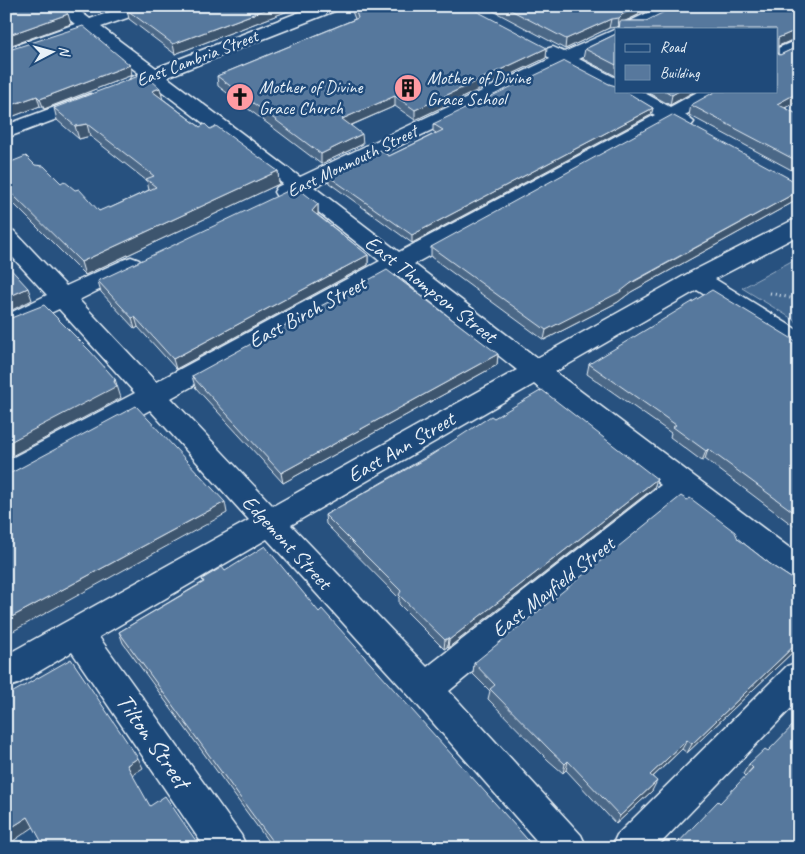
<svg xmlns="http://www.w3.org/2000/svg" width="805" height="854" font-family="Caveat,sans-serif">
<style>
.green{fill:#436891;stroke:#96acc4}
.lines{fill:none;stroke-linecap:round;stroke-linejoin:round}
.minor-casing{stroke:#e8f1f8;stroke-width:3}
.path{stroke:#e8f1f8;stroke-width:3;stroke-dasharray:1 4;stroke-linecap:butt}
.minor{fill:#1f4a7a;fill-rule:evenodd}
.wall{fill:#4b6787;stroke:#e8f1f8}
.shaded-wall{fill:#3d546e;stroke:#e8f1f8}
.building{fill:#57789d;stroke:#e8f1f8}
.labels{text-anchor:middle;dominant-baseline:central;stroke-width:5;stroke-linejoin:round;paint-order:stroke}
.far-street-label{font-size:18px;fill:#e8f1f8;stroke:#1f4a7a}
.far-poi-label{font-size:18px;fill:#e8f1f8;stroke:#1f4a7a;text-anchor:start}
.street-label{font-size:21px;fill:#e8f1f8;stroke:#1f4a7a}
.near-street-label{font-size:25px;fill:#e8f1f8;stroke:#1f4a7a}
</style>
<rect width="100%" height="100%" fill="#27517f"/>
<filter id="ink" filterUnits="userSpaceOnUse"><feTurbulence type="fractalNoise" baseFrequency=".02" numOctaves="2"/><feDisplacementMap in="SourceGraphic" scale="10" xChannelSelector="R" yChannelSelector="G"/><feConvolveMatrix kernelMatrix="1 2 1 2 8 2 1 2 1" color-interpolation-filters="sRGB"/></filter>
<g filter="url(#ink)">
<path class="green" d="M799,257V323L742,288Z"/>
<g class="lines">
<defs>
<g id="minor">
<path d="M53,6H73L90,19L127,6H153L150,10L101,27L156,68L315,6H340L337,10L167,77L300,177L550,59L544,53L546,49L553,47L564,52L616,29V41L579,59L616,78V91H641L670,107L699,91H724L721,95L685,115L694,122L691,126L684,128L670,123L414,264L537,358L689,273L791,221L799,219V235L715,279L799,331V352L790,349L697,290L555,372L799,555V586L788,582L682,501L449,691L581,835L587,848H543L413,700L267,539L99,637L241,835L247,848H205L72,652L18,684L6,688V655L249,520L150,410L16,483L6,486V461L135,393L59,309L6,334V315L47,295L6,250V229L14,231L66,286L123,260L131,257L139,260L143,265L139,270L79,300L156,382L380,261L297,195L285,199L277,197L274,192L277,187L283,184L151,83L139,87L132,85L129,81L132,77L140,74L86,33L6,61V49L75,24ZM564,66L609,90L617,92L619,95L655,115L399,252L314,187ZM396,274L517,370L273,506L171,398ZM534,384L661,485L427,667L291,525Z"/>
<path d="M662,6H685L682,10L643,29H619L622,25Z"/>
<path d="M799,39V52L776,63V49Z"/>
<path d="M90,94L97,96L100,100L97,104L6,138V125Z"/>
<path d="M799,662V700L656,848H611L617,835L787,666Z"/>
</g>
</defs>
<use href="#minor" class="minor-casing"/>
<path class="path" d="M770,293L799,300"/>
<use href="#minor" class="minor"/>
</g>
<g class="wall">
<path d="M301,6L175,54L129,19L127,10Z"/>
<path d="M350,6H467L546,58L415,120L395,106L350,126L363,144L321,164L218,86L217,76L355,19Z"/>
<path d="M484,6H657L626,21H646L799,6V37L778,46V54L780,55L799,46V100L785,108L799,115V174L689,115L691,105L776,91L620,25L618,27L609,28L565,49Z"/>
<path d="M616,34V76L583,59L585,49Z"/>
<path d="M6,51L132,75L44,109L40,106L6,119Z"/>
<path d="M609,84L653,108L651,115L412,243L329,183L328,176L389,156L436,133L433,131V124Z"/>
<path d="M645,91H695L670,105Z"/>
<path d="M163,99L200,127L210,129L278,171L279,184L85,275L6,196V164L35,165L99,211L110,208L149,190L147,181L90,136L79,139L57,120L54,108Z"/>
<path d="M794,181L799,182V199L631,292L618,302L544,340L431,257V247Z"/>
<path d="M318,204V215L368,255V265L176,369L138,327L135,329L101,292L98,281Z"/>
<path d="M799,343V530L705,459L702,461L670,437L671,433L587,374L589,364Z"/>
<path d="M498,354L497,365L283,483L195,387L192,376Z"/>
<path d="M494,418L657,479L654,488L448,648L447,647L444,649L399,604V598L326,524L325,515Z"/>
<path d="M738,539L774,567L794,580L799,582V646L687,753L682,749L653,777L652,791L616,824L566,770L563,773L548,760L488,699L490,691L473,674L474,663Z"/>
<path d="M225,571L319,612L535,848H273L123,643L119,632L203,582L202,579Z"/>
<path d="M768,751L745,776L743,774L749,764Z"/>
</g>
<g class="shaded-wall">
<path d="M275,6H301L175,54L173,44Z"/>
<path d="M639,6H657L621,23L618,27L619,18L623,14Z"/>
<path d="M68,14L71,24L6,47V36Z"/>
<path d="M611,19L609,28L565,49L566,39Z"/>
<path d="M799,29V37L776,47L778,38Z"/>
<path d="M547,48L546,58L415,120V110Z"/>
<path d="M130,65L132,75L44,109L40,99Z"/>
<path d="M160,88L163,100L152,91Z"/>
<path d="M679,91H695L670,105L672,95Z"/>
<path d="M799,92V100L774,114L777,104Z"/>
<path d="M37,96L40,106L6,119V107Z"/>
<path d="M395,96V106L342,129V119Z"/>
<path d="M653,108L651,115L412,243V235Z"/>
<path d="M87,124L90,136L79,139L75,126Z"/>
<path d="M362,134L363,144L321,164V154Z"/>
<path d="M278,171L279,184L85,275L81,262Z"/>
<path d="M799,191V199L631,292L618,302L544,340L546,330Z"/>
<path d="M318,204V214L313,221L312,211Z"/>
<path d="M368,255V265L176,369L173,359Z"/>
<path d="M28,288L32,300L6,313V298Z"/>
<path d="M135,317L138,327L135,329L132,318Z"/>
<path d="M498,354L497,365L283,483L281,473Z"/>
<path d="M115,379L121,398L6,459V444L114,382Z"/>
<path d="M708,449L705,459L702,461L706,451Z"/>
<path d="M657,479L654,488L448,648L449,640Z"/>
<path d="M225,502L227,513L6,635V620Z"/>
<path d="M448,638L447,647L444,649L445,640Z"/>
<path d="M799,641V646L687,753L692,744Z"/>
<path d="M687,740L682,749L645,784L650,775Z"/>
<path d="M138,758L143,768L132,775L127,765Z"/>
<path d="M568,761L566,770L563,773L565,764Z"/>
<path d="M657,781L652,791L616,824L620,816Z"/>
<path d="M28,817L35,826L6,846V831Z"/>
</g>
<g class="building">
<path d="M6,6H59L68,14L6,36Z"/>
<path d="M137,6H275L173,44L127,10Z"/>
<path d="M354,6H467L547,48L415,110L395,96L342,119L362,134L321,154L217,76L358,18Z"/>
<path d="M503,6H639L623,14L619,18L611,19L566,39Z"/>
<path d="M676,6H799V29L778,38V54L780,55L799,46V92L777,104L799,115V162L691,105L716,91H776V29H619L620,21H646Z"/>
<path d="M83,26L130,65L40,99L37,96L6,107V51Z"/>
<path d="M616,34V65L585,49Z"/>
<path d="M565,61L609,84L616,86V91H625L653,108L412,235L328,176L380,150L389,156L443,130L433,124Z"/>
<path d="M144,74L160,88L152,91L200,127L205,124L210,129L216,126L278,171L81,262L6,188V164L26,156L35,165L44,166L61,183L64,181L75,190L79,189L99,211L108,207L110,208L156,187L146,179L154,176L87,124L75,126L54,108Z"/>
<path d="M666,91H679L672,95Z"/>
<path d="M672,115L794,181L799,182V191L634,281L620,292L546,330L431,247Z"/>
<path d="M296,187L318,204L312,211L368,255L173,359L135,317L132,318L98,281Z"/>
<path d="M6,264L28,288L6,298Z"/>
<path d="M387,270L498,354L281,473L192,376Z"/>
<path d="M712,290L799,343V516L708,449L706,451L673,427L676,425L589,364Z"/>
<path d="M44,305L90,351L115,379L114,382L117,386L6,444V320Z"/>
<path d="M542,390L657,479L449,640L448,638L445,640L399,595L401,591L325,515L430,456L491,416L494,418Z"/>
<path d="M136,406L225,502L6,620V474L11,473Z"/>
<path d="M681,496L687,500L690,498L735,532L738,539L774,567L794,580L795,579L799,582V641L692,744L687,740L650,775L657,781L620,816L568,761L565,764L551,751L490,689L495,685L474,663Z"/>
<path d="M265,546L319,612L322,609L535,848H277L119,632L204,582L202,579L222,567L225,571Z"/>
<path d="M71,659L138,758L127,765L150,806L165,796L201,848H45L28,817L6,831V692L8,695Z"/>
<path d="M799,719V848H673L718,801L720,803L753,768L749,764L765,749L768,751Z"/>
</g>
</g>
<defs>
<symbol id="building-disc" viewBox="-11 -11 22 22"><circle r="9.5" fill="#ff9aa2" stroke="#1f4a7a"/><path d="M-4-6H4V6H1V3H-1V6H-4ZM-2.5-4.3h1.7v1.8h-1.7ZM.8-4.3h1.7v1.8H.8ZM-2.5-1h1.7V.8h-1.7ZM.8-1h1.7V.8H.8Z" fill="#111"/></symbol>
<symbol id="church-disc" viewBox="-11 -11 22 22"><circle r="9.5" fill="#ff9aa2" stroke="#1f4a7a"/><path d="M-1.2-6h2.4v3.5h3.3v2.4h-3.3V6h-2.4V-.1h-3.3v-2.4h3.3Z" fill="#111"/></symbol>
</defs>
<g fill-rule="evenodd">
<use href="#building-disc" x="392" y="72" width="32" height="32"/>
<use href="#church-disc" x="224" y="81" width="32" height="32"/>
</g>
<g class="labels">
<g class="far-street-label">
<text transform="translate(197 58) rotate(-21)">East Cambria Street</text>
<text transform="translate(352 161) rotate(-26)">East Monmouth Street</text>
</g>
<g class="far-poi-label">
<text x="427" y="78">Mother of Divine<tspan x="427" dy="21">Grace School</tspan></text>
<text x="259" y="87">Mother of Divine<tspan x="259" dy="21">Grace Church</tspan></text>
</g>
<g class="street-label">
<text transform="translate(431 289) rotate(38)">East Thompson Street</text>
<text transform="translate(307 312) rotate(-28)">East Birch Street</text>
<text transform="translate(401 447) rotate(-30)">East Ann Street</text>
<text transform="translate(287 542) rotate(47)">Edgemont Street</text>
<text transform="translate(553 587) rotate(-38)">East Mayfield Street</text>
</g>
<g class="near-street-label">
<text transform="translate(153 741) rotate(55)">Tilton Street</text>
</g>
</g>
<rect width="805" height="854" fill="none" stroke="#1f4a7a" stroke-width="25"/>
<rect x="12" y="12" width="780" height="829" fill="none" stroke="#e8f1f8" stroke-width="2" filter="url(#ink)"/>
<rect x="615" y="28" width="162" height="65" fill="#1f4a7a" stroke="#6f8dac"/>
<rect x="625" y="44" width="25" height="8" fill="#1f4a7a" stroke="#6f8dac"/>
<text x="660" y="52" font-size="15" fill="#e8f1f8">Road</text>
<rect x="625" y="65" width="25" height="15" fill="#57789d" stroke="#6f8dac"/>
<text x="660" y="78" font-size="15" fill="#e8f1f8">Building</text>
<g transform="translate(52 52) rotate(84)" stroke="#1f4a7a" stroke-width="4" paint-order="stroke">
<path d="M0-4L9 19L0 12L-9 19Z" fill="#e8f1f8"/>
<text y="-8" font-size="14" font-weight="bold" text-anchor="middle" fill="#e8f1f8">N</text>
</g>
</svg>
